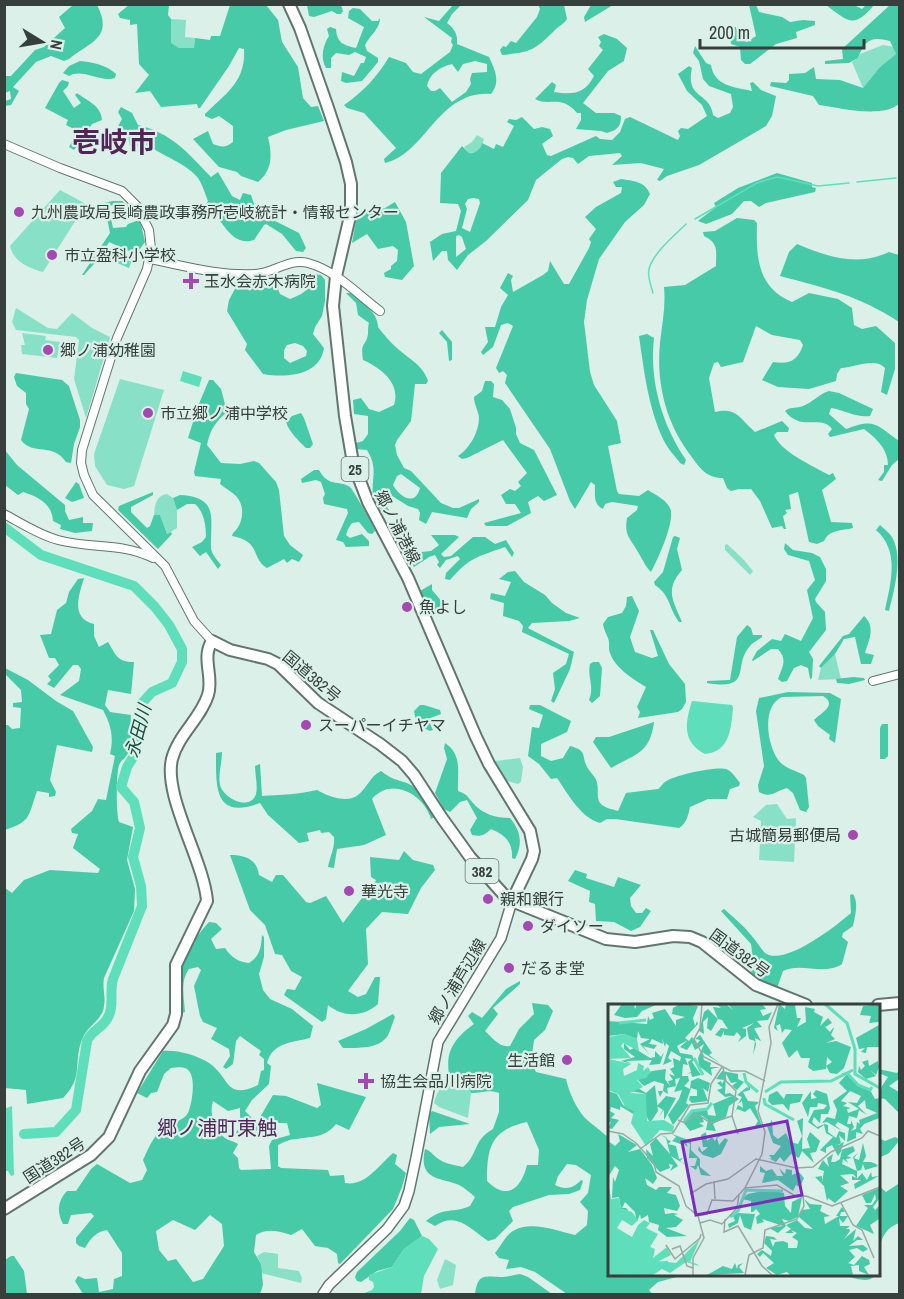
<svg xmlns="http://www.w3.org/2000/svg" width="904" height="1299" font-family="'Archivo Narrow','Noto Sans JP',sans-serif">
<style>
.green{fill:#88e1c6}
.forest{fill:#47caa8;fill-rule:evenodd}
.water{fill:#5edebb}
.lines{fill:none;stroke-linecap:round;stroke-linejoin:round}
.stream{stroke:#5edebb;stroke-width:1.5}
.river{stroke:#5edebb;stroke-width:10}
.tertiary-casing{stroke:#62766f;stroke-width:10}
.secondary-casing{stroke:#62766f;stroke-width:12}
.primary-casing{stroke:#62766f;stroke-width:14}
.trunk-casing{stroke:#62766f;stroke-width:14}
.tertiary{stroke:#fff;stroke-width:8}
.secondary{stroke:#fff;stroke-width:9}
.primary{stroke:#fff;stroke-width:10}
.trunk{stroke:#fff;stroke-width:10}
.poi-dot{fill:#a448b2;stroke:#daf0e8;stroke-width:2}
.labels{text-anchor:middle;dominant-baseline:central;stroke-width:4.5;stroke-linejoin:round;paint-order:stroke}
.shield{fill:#daf0e8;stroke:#677470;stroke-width:1.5}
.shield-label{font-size:15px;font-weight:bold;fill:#363f3c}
.poi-label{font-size:16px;fill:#363f3c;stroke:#daf0e8;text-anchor:start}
.street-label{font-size:16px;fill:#363f3c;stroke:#daf0e8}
.water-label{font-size:18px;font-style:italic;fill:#174e3f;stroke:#daf0e8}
.quarter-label{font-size:20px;fill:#522559;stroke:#daf0e8}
.town-label{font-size:28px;font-weight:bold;fill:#522559;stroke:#daf0e8}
.inset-river{fill:none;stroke:#5edebb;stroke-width:3}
.inset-road{fill:none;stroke:#98a9a3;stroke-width:1.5}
.view{fill:#7b2cbf;fill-opacity:0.15;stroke:#7b2cbf;stroke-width:3}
.inset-edge{fill:none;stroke:#363f3c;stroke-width:3}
</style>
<rect width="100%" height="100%" fill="#daf0e8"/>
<g class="green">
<path d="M171,19L186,20L185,37L195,38L194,48H179L171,44Z"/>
<path d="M883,45L894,47L896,54L880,67L863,88L852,62L858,58L860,54Z"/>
<path d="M477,135L484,139C482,146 478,154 469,153L464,147L472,142Z"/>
<path d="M60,190L86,204L43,272C28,268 14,262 10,246Z"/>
<path d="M16,308L48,328L57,329L72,313L92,328L110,337L86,418L74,379L79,340L76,337L16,330L12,322Z"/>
<path d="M22,333L46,336L45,340L60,342L57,358L22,354L21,345H25Z"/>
<path d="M120,379L164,390L134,486L124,489L107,485L95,466L94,454Z"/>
<path d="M167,494L173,498L177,510V528L167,534L160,515H154C155,504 156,496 167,494Z"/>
<path d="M727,544L743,559L753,571L750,575L725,550V545Z"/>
<path d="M835,654L841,679L818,680L821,668Z"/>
<path d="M520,758L523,767L521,782L518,784L507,781L495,761Z"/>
<path d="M777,804L787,819L796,818L794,862L759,860L761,821L753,817L766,805Z"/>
<path d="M449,1074L468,1084L471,1093L468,1118L439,1107L434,1103C436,1092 444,1084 449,1074Z"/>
<path d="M264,1252L278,1254V1268L299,1271L302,1278L301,1283L261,1273V1264L257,1256Z"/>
<path d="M445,1259L456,1265L453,1285L440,1289L437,1280Z"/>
</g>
<g class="forest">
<path d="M130,4L169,5L168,15L171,19V43L179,48H194L195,38L210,40L211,36H220L230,5H266L278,20L282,42L298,67L303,98L311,107L318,106L324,121L286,130L268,137C272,154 273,170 258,182L241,176L237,172L219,167L193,139L208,131L213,144C222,147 225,148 233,142V126L219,116L212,119L205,116V114C226,93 246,82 244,49L239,48L229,66L200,108H198L197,104L161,107L150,91L135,93L149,75L139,64L137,24L130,25V20L120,18L118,14Z"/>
<path d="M73,5H97C114,38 90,42 69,59L64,61L51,56L36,62L13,87L19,91L11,105L5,106V101L11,99L10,91L5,93V76H11L35,50L44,47L65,28L59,17Z"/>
<path d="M307,5H341L343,11L341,14H337L332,11L314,17L309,16Z"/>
<path d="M453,5H461L452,14L447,23C455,29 458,35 457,44L489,57C495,70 501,82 491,94C438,90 426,154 385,163L384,159L396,148L364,113L347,108L344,105C362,93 378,76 389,57L406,63L413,72L421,74L450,52L453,45L451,42L452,38L424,17L439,21ZM475,61L487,64V72L472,73L470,79L471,84L466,92L452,102L440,88L435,91H431L427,86C429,74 440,67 452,64L458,72L463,64Z"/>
<path d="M538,5H564L567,19C564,24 560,25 556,29C535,50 532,52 502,55L500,50L503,46L506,47L511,41L516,43L537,17L540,9Z"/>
<path d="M591,5V4L613,5L585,22L584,17Z"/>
<path d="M749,5H756L759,12L782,17L790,22L803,20L815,21V25L796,32L797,38L776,44L750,64H745L741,60L740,47L731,44L729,30L731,27H736L739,38L747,42L756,36Z"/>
<path d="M826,5H854L862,9L866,5H874C853,30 848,21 826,5Z"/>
<path d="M890,5H899L900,103C883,119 841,108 819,105L813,96L770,86L771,82L786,83L789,80V74L805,73L814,67L816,79L840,80L863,88L880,67L896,54L890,41C871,36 865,40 858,58L849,63L825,64V61L843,59L842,49Z"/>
<path d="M353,8L360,9L372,21H378L380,18C380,29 370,35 365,45L367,51L378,58V62L362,81L346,83L341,81L342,72L354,76L361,63H364L366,57L355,52L349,55L336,53L331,58V68H326C320,58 323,45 329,36L327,29L330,27L336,29C337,43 343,45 356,48L364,27L348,18L349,11Z"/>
<path d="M604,34L617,39L627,48L624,61L608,71L583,103L596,113H614L621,116C621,127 617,130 607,133L601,131L576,129L581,120V113H577C561,94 549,107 535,99L552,82L556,85L554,92C573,95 585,94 594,76L588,69L603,50L599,46L601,42L598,37Z"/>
<path d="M695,46L706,63L711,65C714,86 734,87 752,91L750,83L753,82L761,90L776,96L772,116L766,126L699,165L667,176L660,181L657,180L664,169L641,163L612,165L622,156L620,153L589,156L578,164L573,158L568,157L562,159L536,180L528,200L486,241L468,255L457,270L448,260L447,251H442L433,261L430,242L442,234L456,231L461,211L458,204L440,203L441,173L462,146L469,153C475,154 481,149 482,143L494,149L496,144L503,147L514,126L507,122L509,119L516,120L522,117L534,129L542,127L550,129L553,136L542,144L547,155L551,156L596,136L600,139L612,140L620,132L625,119L630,117L678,140L680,136L678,131L681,128L688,129L707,116L702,105L687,91L678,74L689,66L692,68C685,100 710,91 713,115L718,118L730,113L733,107L731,94L709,86L703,79L699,61L693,53ZM473,198L479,199L480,203L470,232L462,228L467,209L465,204L468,199ZM459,235L462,237L466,249L456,257V236Z"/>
<path d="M80,61C92,62 107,65 116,74L115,78C100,83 83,68 69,76L63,73L69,66Z"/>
<path d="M62,80L69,82L68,86L63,91L74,108L81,103L75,95L77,93C87,101 101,105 102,120L92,124L74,150L69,147L78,131L66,125L68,120L45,108L59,83Z"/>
<path d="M121,107L132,113L138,125C172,133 188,153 211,177L218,172L232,196L240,200L243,193L251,195L255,207L270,213L269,218L299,233L306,248L303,252L296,251L282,234L266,224L264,225L254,240C235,246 227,229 216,216L203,218L201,212L208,201C205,193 202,184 198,178C186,163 164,157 148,145L130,147L128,135L120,133L116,130L122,119L118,112Z"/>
<path d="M777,173L812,183V187L816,188L815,192L766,203L759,207L751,201H744L732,214L706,224L698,221L716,207L714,203L738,188Z"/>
<path d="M621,179C633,181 645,181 650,194L644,205L625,222L599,259L587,300L584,322L590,372L594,385L617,421L621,443L608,446L617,491L619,494L639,496L648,490C656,495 666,500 670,508C676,520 657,561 651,572C645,566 643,560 638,552C630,538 624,536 627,518L637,510L638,506L612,502L605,504L603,509C593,504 595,495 595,485L591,482L575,509L570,501L550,449L505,383L507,375L503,371L499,373L496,368L513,326L508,323L501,325L493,347L483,355L481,352L488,342L485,327H495L501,307L508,295L500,288L508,273L513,276L511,280L513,292L543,275L548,271L550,261L564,284H569L589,248L591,242L589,239L596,229L585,217L596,207L621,193L622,187H616L613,182Z"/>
<path d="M113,201H122L128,205V208H121L110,205L109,209L113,228L126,227L128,224L139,220L141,224L145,242L136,254L109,242L102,255L84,275H82L110,233L104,203Z"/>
<path d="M395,202L406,222L414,266L402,280L385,277L384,273L391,269V266L397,261L398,250L393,246L378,249L367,234L352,243L357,215L385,208Z"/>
<path d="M737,218L754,220L757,223C756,257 757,287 792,302L809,293L838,299L852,308L854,325L862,329L876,326L895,343V369L887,395L881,392L885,368C875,357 855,367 841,368L837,374L836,381L809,389L778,387L762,380L773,362C790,365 798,360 803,345L800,340L772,335L756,326L743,362L721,367L718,362L714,363L709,378L715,412C737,407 740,419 755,432L782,421L789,428L788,432H777L774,435C781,452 813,466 829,475L833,473L836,479L822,490L831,522L852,523L853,528C841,531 830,529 824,541L817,544L809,542L798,492L789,495L791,509L785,510L787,513L783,516L786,529H784L782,526L772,528L760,501L751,489H739L731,491L727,488L723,478C706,478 700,468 691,456C666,423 656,384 660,343C662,324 666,306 664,287L685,285L716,266C716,251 719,243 704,236L703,232L715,231Z"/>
<path d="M797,244C828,257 857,267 889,252L899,255V322C860,296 825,288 780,276L789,252Z"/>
<path d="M314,274L321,275L325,280V301L322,316L315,327L313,334L324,348C320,376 286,378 263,374L245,350L247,344L227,311L229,300L237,285L255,282H275L280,294L290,299C304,294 311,289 314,274ZM295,343L303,346L307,351L306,356L290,363L284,358V350L287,345Z"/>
<path d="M346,293H351C362,303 378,312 378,327C384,335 391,343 398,349C409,359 423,365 428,381L426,384H415L411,421L397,440L395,445L397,455L404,468L411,471L441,503L453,508H459L479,499V502L471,509L467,518L432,512L426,524L419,520L420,513L418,509L408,506L386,492C383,501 386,507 392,514L386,515C382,510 376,505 374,499C369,482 380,471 367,450L356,449V443L363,441L368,434V416L354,414L353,400L361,398L369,409L379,412L394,405C401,383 381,368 363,360C360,341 366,347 368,334C368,330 368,326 369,323L358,315L356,303ZM401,474L420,488C415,507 400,497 393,485L397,476Z"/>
<path d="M442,330L452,342V360L449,361L447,342L439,333Z"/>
<path d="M647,334L654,338C649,380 662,425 686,460L684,465L680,463C675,456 668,449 664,441C648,408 644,370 639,336Z"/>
<path d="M16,373L62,380L69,386L80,420V427L74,444L71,463L66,462C53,442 33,456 21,440L29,409L26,404V393L17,386L14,377Z"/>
<path d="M209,380H213L221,389L227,412C215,422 210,430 207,445L221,463L240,464L254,461L259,463L276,482L279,490L284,536L290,545L303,555L299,562L292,559L287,563L284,559L267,568C250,557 262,542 232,536L233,533C243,525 246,506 236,496C232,492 225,488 220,484L221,479L195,476L194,472L201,443L188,438L198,406Z"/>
<path d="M485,381H491L494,384L493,397L502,400L510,409L516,428V434L520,443L534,450L557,495L544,501L538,496L528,502L531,513L507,526H486L484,523L521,513L515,504H506L501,495L510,489L515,491L521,486L518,482L527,473L503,440L467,458L462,459L458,456C470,448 479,432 479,417C478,410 474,404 474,397L482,391Z"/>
<path d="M829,391L839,393L873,409L870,416C857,418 844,410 831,408L829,414L846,429C875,418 875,424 899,441V459L892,465L882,481L878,480L884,472V465H888C888,449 876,438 864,429L830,437L828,434L832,429C824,417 808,426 796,420C791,418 788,415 785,411C791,406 797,409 803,406C813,402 819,394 829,391Z"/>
<path d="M301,413L304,418L313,444L310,448H306C299,441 289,432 286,422L292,416Z"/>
<path d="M4,449L17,465L65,505V511L69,520L83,517V523H93L92,531L75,533L60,529L61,525L53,521C52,504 39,497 23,492L18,495L5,485Z"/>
<path d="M314,470H319C329,489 342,479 351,488C354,492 374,526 375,531L372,534L368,533L359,522L352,523L348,529L346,535L350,538L362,534L369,541V546L346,547L343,542L336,540L348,513L347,509L324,504L323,498L325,494L321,482L316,480L302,483L301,479Z"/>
<path d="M76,482L79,484L84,498L72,502L65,498Z"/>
<path d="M153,492V495L131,507V512L147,528L150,526L154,515H160L167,534L171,532L172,534L158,549L118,510L119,506Z"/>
<path d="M180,495C220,497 210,519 211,548C211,553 217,560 221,565L218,569L206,552L200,556L192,547L202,542L206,537C206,525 204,512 195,504H187L177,510L173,498Z"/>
<path d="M880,525C884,529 891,534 893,539C903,559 894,591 889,611L885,610C891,582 900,551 876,530Z"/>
<path d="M431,535H455L459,537L441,554L444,557L451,556L473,537H485L495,544L506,540L514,553L512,557L505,547C477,557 470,557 450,580L445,579L446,573L460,559L458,556L446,560L440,568L437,565L439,562L435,555L429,557L414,567L410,562L421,552L431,551L439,545Z"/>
<path d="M675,536L680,538L677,549L682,570C664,590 674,602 682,622H679C668,607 671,596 655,585L654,582L663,572L673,537Z"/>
<path d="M785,543L793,550L812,553L820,557L826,569V581L815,599L816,602L825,612L826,630L809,652L813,659L812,678L810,679L808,668L801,665L794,668L787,681L782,682L778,679C782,667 788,660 778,649H771L753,661L752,660L757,651L772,639L781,641L785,634L801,641L813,618L807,590L815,580L809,561L788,555L784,549Z"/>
<path d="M515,571L524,582L545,595L552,603L566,613L580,618L569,621L532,623L528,628L574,652L570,669L554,703L551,701L555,689L553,673L566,664L569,654L522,632L523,626L519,621L503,616L504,603L490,599L491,593L505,596L511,582L499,579L508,572Z"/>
<path d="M84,578C79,595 70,618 94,624V636L99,647L108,642C116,655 117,662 134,662L131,694L108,690L105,705L110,712L131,715C130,726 133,743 128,753C126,758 121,760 119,765C116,774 116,814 119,822L133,827L127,860L135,889L134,911L104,978C102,988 106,997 104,1006C103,1019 88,1026 83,1037C72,1062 85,1076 63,1098L27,1104L26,1090L5,1088V888L12,893L24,880L50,870L98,873L100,869L73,848L78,834L72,833L71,829L92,811L98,799L106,800L115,756L110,754C114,737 111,725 103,710L60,695L79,681L81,669L78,665H73L54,688L47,684L51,680L48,676L59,665L55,658H49L40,635L51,634L57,610L66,603L69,592L78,579Z"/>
<path d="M432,584V590L444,604L441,612C428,609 426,601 420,591Z"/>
<path d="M632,596L639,611L630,637L635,652L652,658L658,656L650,630H653L669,664L685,684L686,702L682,709L678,712L638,718L640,712L637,707L646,687C633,679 615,668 610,653C608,648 610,643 608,638C606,633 604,630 603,624L608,617L622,613L626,606L627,597Z"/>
<path d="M864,616C876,627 869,640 865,653L874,655L871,664H861L855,637L844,639L835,654L821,668L819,666L843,636L849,634Z"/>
<path d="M747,625L751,628L753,635H762V637C759,640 753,642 750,646C732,665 754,691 707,683V681L730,680L737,637Z"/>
<path d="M593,662H599L602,668L600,696L592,703L589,700C595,687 587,677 590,664Z"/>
<path d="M5,668L28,680L56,701L73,711L93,747L92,752L57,745L50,780L56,792L55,796L49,797V793L37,791C28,816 32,821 5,830V725H8L12,729L20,728L21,708L13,707V703L22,702L21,690L5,674Z"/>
<path d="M853,677L864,678L865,680L849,684L837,683L836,679Z"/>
<path d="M788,692L830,693L841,699L835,743L829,739L830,735L818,726L814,720C821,713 838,705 823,696L782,697C761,706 767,746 779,761C785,768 796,771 804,775L806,778L809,807L806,812L800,810L793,793L787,788C775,791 771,799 759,792L758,785L764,766L756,711L759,698Z"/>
<path d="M420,705H424L440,710L441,714L428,719L433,730L430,731C421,727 415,722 414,711Z"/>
<path d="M530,705H540L571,721L567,732L541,744V756L551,761L563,758L570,746C588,751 581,755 587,767C590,772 596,777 597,783C599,790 596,797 600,803C604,808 612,809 618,811L626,793L658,789C659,789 664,782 665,782C673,775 717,766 726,769C732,771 736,778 740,783L739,786L730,789L727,799H708L690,807C688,815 687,823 679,828L615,819H607L600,823C580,817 568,794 557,778L551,779L539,764L528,756L532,727L539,728L543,715L529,709Z"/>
<path d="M654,722C650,753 636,754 611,768L593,742L596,737H609Z"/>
<path d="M882,724H888V756L885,759H880V728Z"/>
<path d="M445,743C463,755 457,773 458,791C468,795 466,795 473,803C482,814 496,818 510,818C521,831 523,844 515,859L512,858C513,842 505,835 491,829C485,835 481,837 472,835L470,830L477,818L467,800L460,802L450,812L444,809L435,793L447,759L444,748Z"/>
<path d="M222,752C222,762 218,775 220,785C223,798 250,812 256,794C258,786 255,774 255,766L260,764L262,796C279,795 301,794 317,790C327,796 348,804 358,795C368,787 370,776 381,771C393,780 395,779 407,783C422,789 429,804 436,816L431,819C424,795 392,776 372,799L386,835L364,845L337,849L334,868L328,867C330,856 335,848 334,837L329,832L321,833L320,830L307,833L309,841L299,843L268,815L260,803C214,820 216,788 216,753Z"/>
<path d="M404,851L413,860L433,865L435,870L421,888L408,914L382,912L366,929L368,964L348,991L358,997L366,994L375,977H380L378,1004C363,1017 344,1018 328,1005L326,1019L322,1022L284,995L287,989L295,990L302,977L291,971L282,955L275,954L265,925L250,910L230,855C245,855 257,859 259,875L272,882L276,875H283L306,902L310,903L326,896L343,923L362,898L363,894L370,893L376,880L371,877L370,857L399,860Z"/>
<path d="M575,870L587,874L586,878L614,887L618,877L641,885L630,898L631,906L636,913H642L646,908L651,911L640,927L631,931L614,922L596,921L595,904L589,902L590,891L568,881Z"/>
<path d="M853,894C859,903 855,916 853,926L843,933L842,937L848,942L842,964C824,976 801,962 783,971L777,988L761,984L747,966L752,951L751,944L721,911L724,909C733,917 743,925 751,935C756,940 760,948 765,953C784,967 836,926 851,913L850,895Z"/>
<path d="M209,922L216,923L222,929L211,939L216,949L225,948C231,957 238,962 249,963C260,956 261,948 262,935L264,937V957L259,974L263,990L270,999L292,1009L313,1026L310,1038C291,1043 273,1042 267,1063L271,1066L269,1084L252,1100L245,1111L252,1118L242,1135L236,1133L240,1125V1108L228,1111L213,1101C209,1114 214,1129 225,1138C229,1141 234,1141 238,1144L233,1153L238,1158L239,1168L241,1170L271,1169L269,1146L272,1140L290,1135L287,1123C272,1123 261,1122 253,1136H249L273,1095L286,1096L317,1108L321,1105L317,1083L366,1097L349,1130L336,1124C325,1138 313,1136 297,1139C290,1139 284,1142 278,1145V1166L281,1168L328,1170L330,1176L344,1175L345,1183C365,1187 379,1165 393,1153L397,1155L395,1164L406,1173L402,1187L393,1209L340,1264L338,1263L337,1254L328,1248L315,1246L302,1229L291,1235C278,1231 267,1228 256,1235L254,1252L261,1264L263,1285L260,1294H83L75,1281L78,1276L85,1279L97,1278L99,1292L113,1289L114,1279L122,1276V1253L107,1230C97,1231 90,1239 85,1248L79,1246L76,1243V1238L94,1216L91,1213L71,1215L68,1224H63C57,1212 57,1202 67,1191H76L91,1169L97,1164L130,1183L142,1180L147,1170L143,1160C149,1147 155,1132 168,1125C175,1121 183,1121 188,1113C192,1104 196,1079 189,1071C186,1066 177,1067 171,1068L164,1074L157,1092L151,1093L147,1098L137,1093L163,1051C178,1050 196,1055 209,1063C230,1077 225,1101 258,1085L261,1071L264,1070V1059L259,1055L261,1051L240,1036L236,1041L233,1064L226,1069L223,1067L230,1056L229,1049L211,1039L217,1028L203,1022L200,1016L194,986L201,970L198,967L189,969C180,981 184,997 185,1012L182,1013C181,1000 179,986 181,973C183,955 197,935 209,922ZM210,1215L222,1224L224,1246L203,1279L193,1282L176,1259L168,1261L159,1250L156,1231L173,1220L195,1230Z"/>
<path d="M520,981V984L493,1008L498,1014L485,1031C492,1037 499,1048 510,1046L519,1029L534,1014L532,1003L548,1005L553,1011L545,1030L534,1040L531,1063L536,1072L566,1079C569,1092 576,1108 585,1118C593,1126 603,1131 610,1140V1274H684V1275L658,1282L649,1290L652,1294H567L535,1272L521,1267L506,1269L509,1260L499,1258L495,1253C500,1247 506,1235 513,1231C531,1220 557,1231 575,1235L587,1225L588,1211L580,1202L588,1193L591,1175L576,1165L567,1164L558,1176L555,1185C565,1190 573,1189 581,1180L583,1181L580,1190L569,1194L549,1195L513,1207L509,1211L513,1221L495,1239L488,1241C470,1228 456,1211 435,1226L426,1221C444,1206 453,1214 470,1206L475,1197C470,1193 465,1188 459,1185C440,1177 418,1181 425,1149C431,1151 432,1154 437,1158C445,1164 454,1165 463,1167C479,1154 472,1141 493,1129L499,1112V1093C489,1089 482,1093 471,1093L468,1084L449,1074C445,1050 456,1037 474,1024L468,1016L472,1012L482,1018L506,989ZM527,1122L539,1150L538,1165H527C521,1189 507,1201 487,1181C487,1147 491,1130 527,1122Z"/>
<path d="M393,1014L395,1017C392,1023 390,1035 385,1039C376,1049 355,1048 343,1048L338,1041L366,1029Z"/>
<path d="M878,1069L897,1073L899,1070V1079L889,1086L899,1092V1113L885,1099L879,1098L882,1086L888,1077L879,1073Z"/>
<path d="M432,1111L470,1124L439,1127L430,1134L429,1114Z"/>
<path d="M895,1137L899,1139V1141L889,1153L879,1158V1138L885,1141Z"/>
<path d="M898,1184L899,1185V1223C858,1238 904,1299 842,1274H878L879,1186L886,1192Z"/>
<path d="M410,1218L414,1220L422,1236L404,1249L392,1267L377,1271L361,1282L357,1281L355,1277L357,1272L400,1231Z"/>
<path d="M11,1256H14L24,1271L27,1294H5V1260Z"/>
<path d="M520,1274L528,1277L552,1294H475C478,1275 482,1276 500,1277C506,1277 514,1275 520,1274Z"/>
</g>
<g class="water">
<path d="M114,249L133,257L129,268L110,260Z"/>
<path d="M183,371L202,377L199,387L180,381Z"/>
<path d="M692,701L732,705L733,708C731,728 730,752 705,754C682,742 685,723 692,701Z"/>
<path d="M12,1106L14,1175L11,1176L8,1171H5L4,1109Z"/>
<path d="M422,1236L429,1239L438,1249L424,1276L421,1294H362L372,1290L374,1287L373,1282L369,1280V1275L392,1267L404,1249Z"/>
</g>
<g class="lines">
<g class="stream">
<path d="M857,182L896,178"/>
<path d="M695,219L757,183L777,177L818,186L849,183"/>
<path d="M653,293C651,285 647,276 649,269C653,253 675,235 686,224"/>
</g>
<path class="river" d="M4,527L41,555L134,586L155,607L169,625L182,649V662L172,683L152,692L142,703L135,754L127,767L121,787L134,802L140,828L133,857L141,886L142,906L113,979C109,992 115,1007 107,1019C102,1028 91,1031 87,1041L76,1110L56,1132L24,1134"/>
<defs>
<g id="tertiary">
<path d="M4,144L60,168L122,191L137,206L149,230L151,249L147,269L117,338L82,450L81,463L84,475L93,495L165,566L194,621L212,641"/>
<path d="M150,259C185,266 219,276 255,274C274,273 289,258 308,263C337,271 357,294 380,311"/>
<path d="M4,514C21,523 39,535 58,540C92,549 120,542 153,558"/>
<path d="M873,681L900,674"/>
</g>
<path id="secondary" d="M323,1294L329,1285L387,1229L404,1206L409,1191L416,1158L438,1042L501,938L512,901"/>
<path id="primary" d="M289,4L300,28L327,105L346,162L351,184V212L336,276L333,306L345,416L353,463L368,502L408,578L476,737L489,764L530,831L534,851L532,859L512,901"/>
<g id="trunk">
<path d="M878,1005L900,1003"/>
<path d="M4,1209L91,1155L109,1137L140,1071L173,1025L176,1014V965L207,901C204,861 163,796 172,759C178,735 201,718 208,695C214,677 201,658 212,641L230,650L268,659L278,664L318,703L380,744L402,761L414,775L442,818L470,857L504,895L512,901L606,939L635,942L673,936L690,937L702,942L756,985L806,1005"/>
</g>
</defs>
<use href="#tertiary" class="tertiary-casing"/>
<use href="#secondary" class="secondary-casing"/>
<use href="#primary" class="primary-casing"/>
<use href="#trunk" class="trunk-casing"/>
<use href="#tertiary" class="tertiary"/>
<use href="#secondary" class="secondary"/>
<use href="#primary" class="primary"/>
<use href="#trunk" class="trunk"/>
</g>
<g class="poi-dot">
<circle cx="19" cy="212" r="6"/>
<circle cx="52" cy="255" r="6"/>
<path d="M188 272h6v6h6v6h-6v6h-6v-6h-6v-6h6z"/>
<circle cx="48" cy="350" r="6"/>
<circle cx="148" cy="413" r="6"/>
<circle cx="407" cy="607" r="6"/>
<circle cx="306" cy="725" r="6"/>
<circle cx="853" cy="835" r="6"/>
<circle cx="349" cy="891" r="6"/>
<circle cx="488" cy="899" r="6"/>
<circle cx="528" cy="926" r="6"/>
<circle cx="509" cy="968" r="6"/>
<circle cx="567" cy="1060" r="6"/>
<path d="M363 1072h6v6h6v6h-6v6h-6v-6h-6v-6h6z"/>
</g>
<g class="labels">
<g class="shield">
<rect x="341.5" y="457" width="27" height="24" rx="4.5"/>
<rect x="465.5" y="859" width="33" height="24" rx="4.5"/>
</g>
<g class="shield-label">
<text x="355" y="469">25</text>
<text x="482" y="871">382</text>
</g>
<g class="poi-label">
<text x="31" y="212">九州農政局長崎農政事務所壱岐統計・情報センター</text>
<text x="64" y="255">市立盈科小学校</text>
<text x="204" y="281">玉水会赤木病院</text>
<text x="60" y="350">郷ノ浦幼稚園</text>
<text x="160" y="413">市立郷ノ浦中学校</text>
<text x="419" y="607">魚よし</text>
<text x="318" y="725">スーパーイチヤマ</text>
<text x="841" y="835" text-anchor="end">古城簡易郵便局</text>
<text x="361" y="891">華光寺</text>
<text x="500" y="899">親和銀行</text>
<text x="540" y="926">ダイソー</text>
<text x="521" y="968">だるま堂</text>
<text x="555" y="1060" text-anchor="end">生活館</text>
<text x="380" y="1081">協生会品川病院</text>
</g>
<g class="street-label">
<text transform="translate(398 527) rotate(63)">郷ノ浦港線</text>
<text transform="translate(312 676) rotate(40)">国道382号</text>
<text transform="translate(740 953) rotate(36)">国道382号</text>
<text transform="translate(457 981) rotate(-59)">郷ノ浦芦辺線</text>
<text transform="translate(54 1160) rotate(-33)">国道382号</text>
</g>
<g class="water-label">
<text transform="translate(138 731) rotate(-75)">永田川</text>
</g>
<g class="quarter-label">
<text x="217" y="1127">郷ノ浦町東触</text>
</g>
<g class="town-label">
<text x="114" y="142">壱岐市</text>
</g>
</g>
<g transform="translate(608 1004)">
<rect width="272" height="272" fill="#daf0e8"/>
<path d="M14,0H26L27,5L29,0H50L34,7L29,13L17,14L6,11ZM72,0L90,2L85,14L87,22L89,17L90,20L77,34L81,37L84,33L89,40L92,36L87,35L92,31L104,49L101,51L113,60L94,48L96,56L103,59L102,63H112L103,65L104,72L91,62L90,54L96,40L87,46L84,39L79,46L72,43L80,36L69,42L72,49L84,51L86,56L84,58L93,71L84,73L83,69L79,70L83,68L80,58L84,55L77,54L80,61L75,60L74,72H80L81,77L76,82L82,85L83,77L90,74L102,79L100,88L95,84L100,97L84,99L81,96L82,92H89V86L83,84L78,99L81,101L65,121L60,111L71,95L74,86L66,88L72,74L67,75L68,82L59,84L60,90L55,87L52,93L50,87H55L56,80L46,77L36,82L30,76L44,67L58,65L57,75L62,82L60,77L65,76L61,70L67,72L62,65L66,63L65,54L72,57L73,53L63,47L60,54L64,57L55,61L61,42L58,39L57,43L54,34L55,40L44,35L41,40L49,41L46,45L35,42L42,51L32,40L42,35L33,34L30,27L29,35L16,30L0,32V17L39,20L40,12L42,16L46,14L44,9L57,5L68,22V16L77,13L64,10L65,4ZM108,0H118L125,6L120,0H154L158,5L152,6L155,12L164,8L160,16L149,17L154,23L146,24L153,37L147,34L148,41L145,51L147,37L141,35L139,24L146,19L134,24L138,25V32L130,38L133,33L129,28L126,32L116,31V27L113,33L107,31L113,24L120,25L114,16L110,15L103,27L99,24L100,13L95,18L96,30L91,27L96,8L100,5L110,15L105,3L113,4ZM171,0L177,5L178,0L187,1L189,14H193L189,23L198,18L197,3L207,5L206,8L215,13L212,22L220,14L224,19L217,23L222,28L225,24H226L223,31L227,35L218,39L228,37L243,43L236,64L229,70L222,69L218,62L224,58L219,53L218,65L205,67L200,63L202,54H193L189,46L181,54L174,39L184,26L177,25L174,29L172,20L168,22L170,27L166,24ZM271,0V18L261,19L263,12L252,11L255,2ZM271,21L272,43H259L258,49L253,48L257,44L251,45L248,34ZM16,39L22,46L26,44L42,54L47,53V47L53,53L56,48L52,60L41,61L44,56L18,57L24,60L13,57L27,53L16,45ZM260,56L261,62L270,57L271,63L268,71L262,66L268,72L258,75L250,68L251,62L253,66L257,62L254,58ZM114,67L130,70V75L136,78L129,86L124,82L129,78L123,79L118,70L117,90L122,89L131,95L121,102L118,113L105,120L108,127L98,126L100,116L93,111L96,118L91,119L96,122L82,127L75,118L84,108L99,105L100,111L108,112L105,100L124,92L117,93L109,86L115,84L109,79L113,77L114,80L116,76L108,75ZM239,70L248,80L262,86L267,95L271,94V114L256,120L252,125L255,130L248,128V134L239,138L241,124L230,118L227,121L234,127L219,118L214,119L219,113L227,115L229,106L225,97L239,87L231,79ZM242,87L253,92L249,99L240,98L251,105L240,109L239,105L243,104L235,102L239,99L233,97ZM257,96L258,104L269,109L251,116L252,120L249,118L248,125L243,127L246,123L243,116V120H239L241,112L249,114L251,106L259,111L250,102ZM138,78L142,81V86L135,88L140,97L151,98L147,102L154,122H147L150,117L142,104L137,108L129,105L127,108L130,101L135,104L134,97L130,100L134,93L129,91L139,83L141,85ZM47,81L50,107L42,119L36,107L38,90L23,87L30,84L38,89ZM208,86L219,90L222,104L220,110H213L212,119L206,113L204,118L209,123L217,120L220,121V128L228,134L231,127L237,129V137L231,131L233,140L227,142L236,138L233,146L245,142L247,147L239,152L244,154L238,155L240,159L235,155L234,160L249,167V175L254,169L259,176L263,168L264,173L271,172L247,185L246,180L253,176H244V172L249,174L245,170L232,171L241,179L232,182L240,187L227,199L220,194L219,197L216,182L207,173L214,172V178L216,167L210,165L215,156L221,163L219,154L225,150L223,158H227L232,155L234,146L230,152L224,141L218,144V149L212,146L225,133L218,129L216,121L210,125L200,118L206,106L216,105L219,101L210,99L209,103H202L200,113L194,99L203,87V95L209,94L205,90ZM0,87L9,90L15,101L26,107L27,111L12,102V106L3,103L2,107L7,110L3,114L11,116L4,125L0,124L3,118L0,119ZM169,87L176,95L178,90H195L192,98L182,100L181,107L175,100L164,101L160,97L161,91ZM58,92L68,94L56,116V106L50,114L55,106L49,102ZM195,114L194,145L202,144L199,135L202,128L212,137L208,148L202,149L206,159L194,147L191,154L183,150L176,158L172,153L168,158L160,154L164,155L161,151H166L173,142L165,139L158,119L162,121L163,117L164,116L165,131L170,135L178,129L182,138L190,140L194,132L189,117ZM98,128L99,137L104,133L107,137L110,130L113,132L109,134L111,141L117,134L120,136L113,150L105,154L95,151L90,146L91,142L94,148L100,143H95L93,131ZM10,130L29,141L20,148L32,145L44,161L49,174L45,180L37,174L39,181L48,186L51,183H64L59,189L68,191L72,202L69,207L56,204L57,210L65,209L70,210L66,211L75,216L68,223L58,224L79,232L59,233L50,226L51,221L41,218L40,211L33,215L32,210L29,218L27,208L17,198L14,204H18L21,207L13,205L11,193L4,194L5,173L7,178L11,166L7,162L0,173V137L7,142L12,137ZM64,130L83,137V146L92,155V163L103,172L93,171L90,161L88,166L82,162H87L89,154H81L82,140L78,138L80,143L76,140L72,147L75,141L64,137L68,133ZM53,131L58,133L60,136L63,137L60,140L68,142L71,155L75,154L72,157L81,163L63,152L70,162L62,167L65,161L61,160L62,164L52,168L39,154L38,145L45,152L42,140L48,134L62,150L58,134ZM255,139L258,152L255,158H263L268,160L270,162L257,166L255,160L253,166L249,167L245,153L250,149L246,154L251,156ZM152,162L158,167L164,165L169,172H175L171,164L177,170L178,165L184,166V171L191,168L196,174L192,183L188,181L185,187L170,176L154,179L157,169L152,168ZM271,184V195L265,203L267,206L271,202V215L262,221L266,230L248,222L260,204L256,201H264L268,195L267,190L263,199H258L254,191ZM160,186L176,189L177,202L183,209L184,198L194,193L190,213L181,217L174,215L178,222L170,229L161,224L175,222L154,215L156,218L149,220L148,213L152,210L148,205L145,208H143V197L134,195L140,190ZM196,195L202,200L214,201L212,207L222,212L216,213L217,220L231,212H228L234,203L237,208H233L232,212H240L235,219L231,214L232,222H242L238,225H241L242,227L236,235L248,225L245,237L250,232L255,236H249L241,242L255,241L260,245L255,248L249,244L241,246L247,253L240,259L246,261L254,252L261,256L262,260L256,263L261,271L251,267V261L243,262L245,271H182L179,268L169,271L158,264L166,259L155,249L152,253L149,250L154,246L163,252L164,247L156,239L158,232L166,233L169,236L162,235L165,243L167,238L175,237L180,239V244H189L190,237L184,233L189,229L183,226L186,229H177L183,225L178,221L189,216L197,224L205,225L191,213L193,206L202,205ZM130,209L147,210L143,226L136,223L132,211L130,219L121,224L120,220L127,217L125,212ZM127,259L129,265L130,261L135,259L131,263L136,269L99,271L115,262L124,265Z" fill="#47caa8" fill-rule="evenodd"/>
<path d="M16,30L29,35L31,47L15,39L13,42L23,54L1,55L23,60L15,65L16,72L29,66L30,59L36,62L35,67L40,63L43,68L38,74L29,76L35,83L22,89L38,90L39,117L56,116L66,122L65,128L52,126L38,142L23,119L26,107L18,104L10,90L0,86V33ZM0,177L3,195L11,194L13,205L24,208L30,216L24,222L14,216L9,224L24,233L30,221L36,216L42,219L38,224L50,230L42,243L47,245L45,254L59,243L63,251L51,257L68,259L92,235L82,258L89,260L91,262L78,258L62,269L54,265L45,271H0Z" fill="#5edebb"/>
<path class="inset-river" d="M217,0L239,19L247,45V70L272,84M11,19L38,16M86,54L95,71M136,69L138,78L150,88M234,71L239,69L250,81L262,86L264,83M157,88L173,78L223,77L245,66M156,94L157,100L186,116M76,117L84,107L99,105L104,99M122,213L130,207L138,186L175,187M4,271L60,258M16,271L42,263"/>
<path class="inset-road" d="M94,0L92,24L86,35L96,53L123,67H137L157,77M170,0L161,23L163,39L150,107L157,128L154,150L137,184L169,181L189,193L198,192L224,202L272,183M115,64L118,77L128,87L124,112L130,130M70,116L77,119L88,110L103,119L124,112M0,127L15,130L28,139L46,159L48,168L71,182L78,202M32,145L53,130L65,129L82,101L100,99L103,80L114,63M106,177L107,195M82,190L98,180L120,175L148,155L188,164L205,163L223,148L254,134L260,127L272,132M233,199L245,221L254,226L266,254M78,202L90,212L96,234L85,254V271M89,212L99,210L104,196L125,197L137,184M117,215L116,228L130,222L154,262L164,271M92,219L102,216L114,220L129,204L131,191M58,241L67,255L92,234L93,230M64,245L72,242L79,262L85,264M137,271L141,251L155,244L157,226L189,215L196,202L195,192"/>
<path class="view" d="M179,117L194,191L88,211L74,138Z"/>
<rect width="272" height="272" class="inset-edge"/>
</g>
<rect width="904" height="1299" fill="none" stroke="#363f3c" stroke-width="12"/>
<g transform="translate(42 42) rotate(101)" stroke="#daf0e8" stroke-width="4.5" paint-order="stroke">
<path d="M0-4.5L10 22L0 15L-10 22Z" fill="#363f3c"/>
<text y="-9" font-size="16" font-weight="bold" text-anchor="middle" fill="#363f3c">N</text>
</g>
<path d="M700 39v9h164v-9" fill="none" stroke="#363f3c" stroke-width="3"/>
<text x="709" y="39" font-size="18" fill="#363f3c" stroke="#daf0e8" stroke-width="4.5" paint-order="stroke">200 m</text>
</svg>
